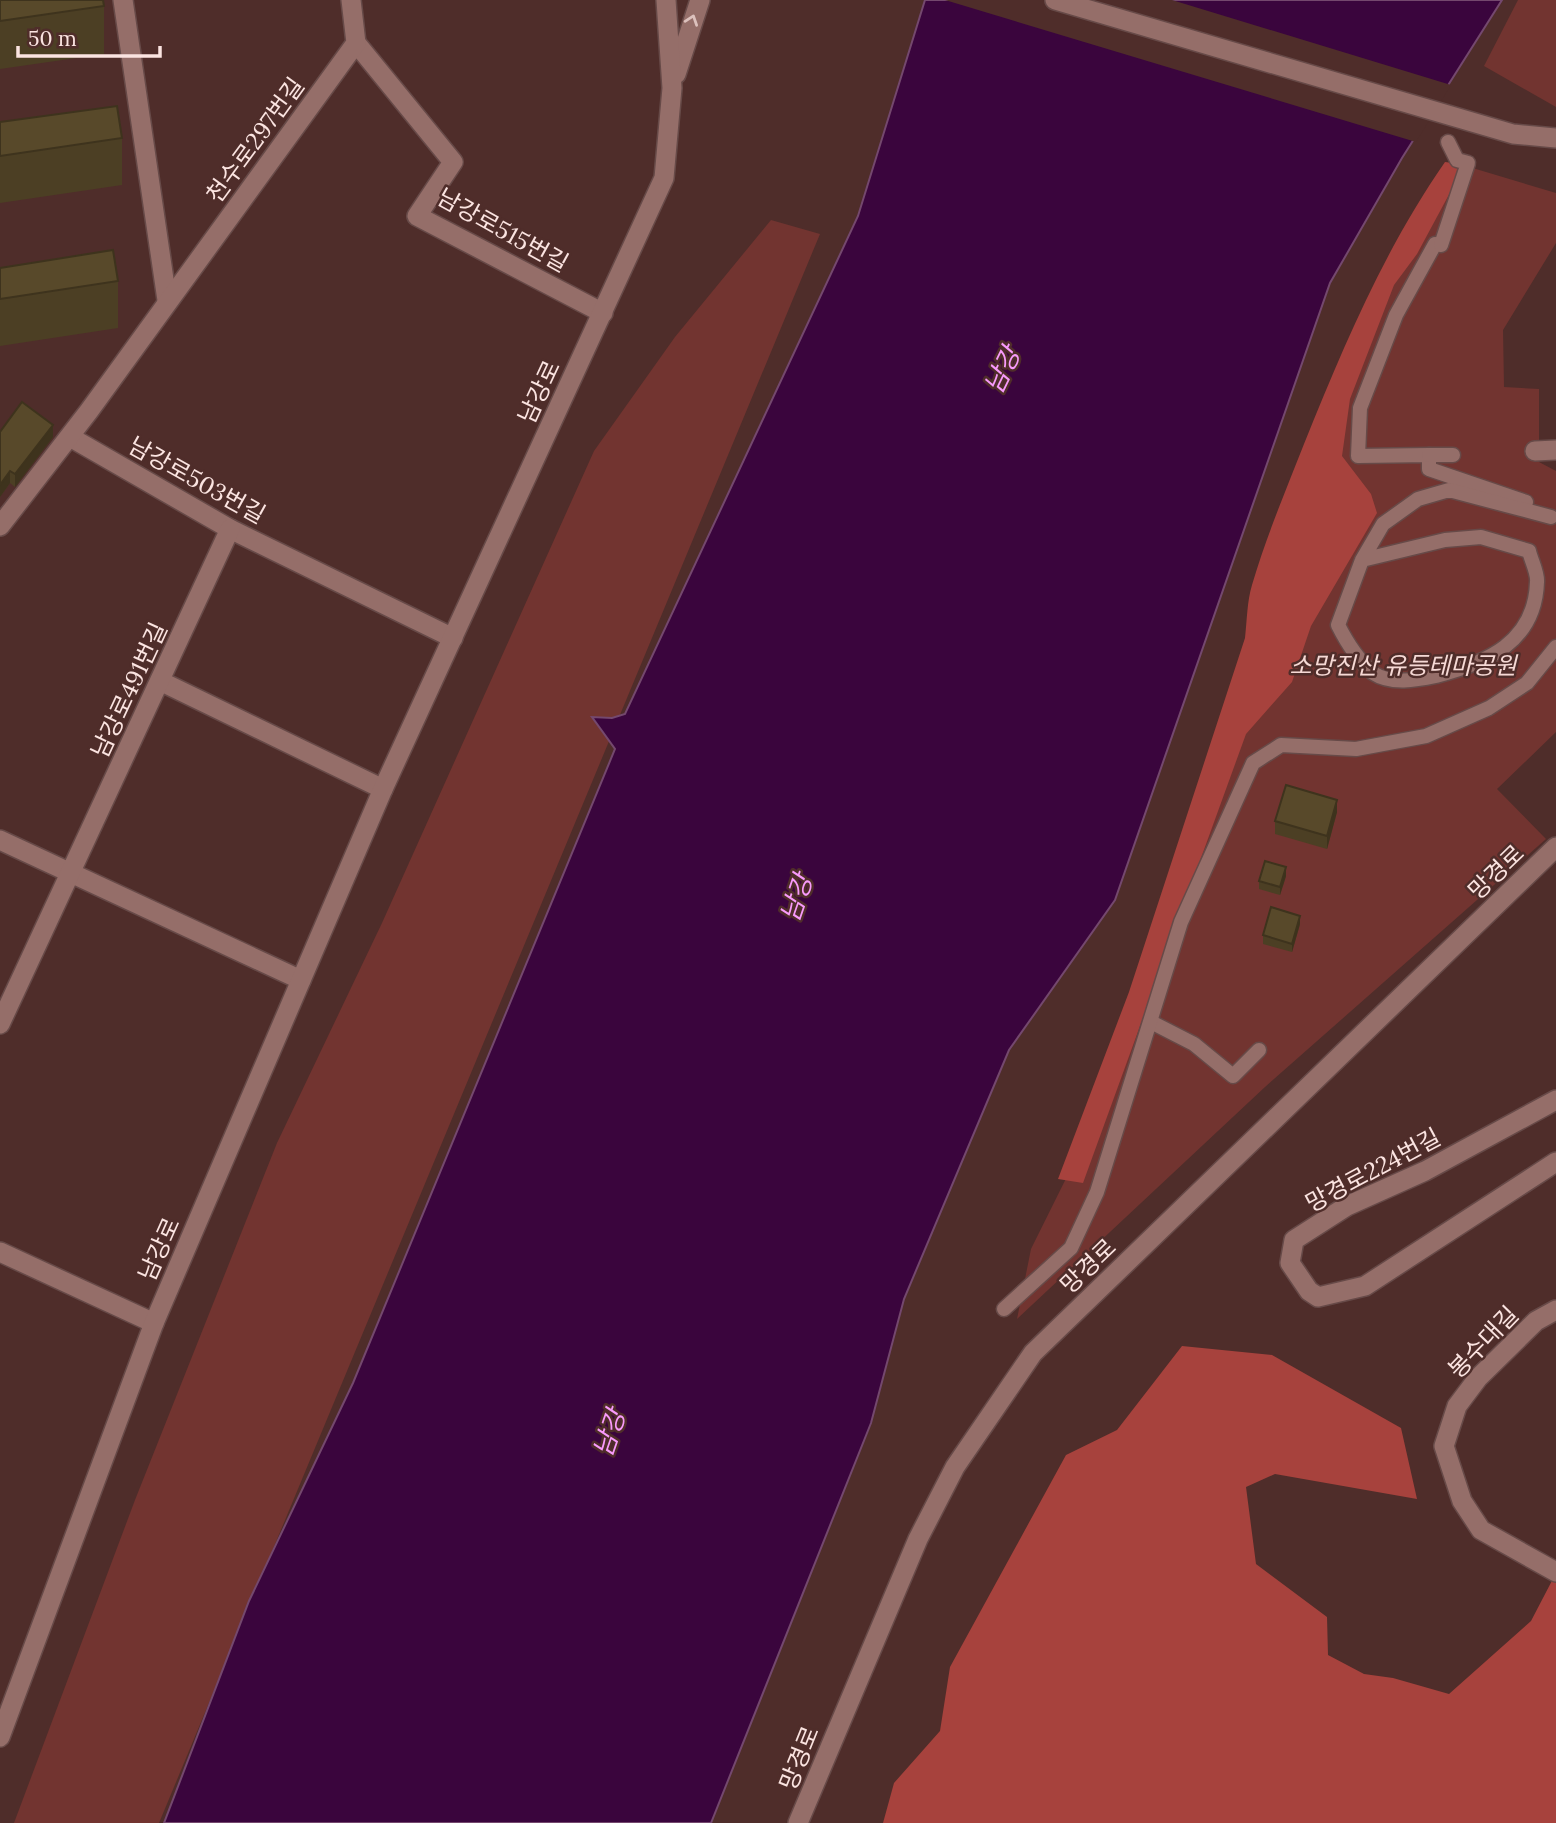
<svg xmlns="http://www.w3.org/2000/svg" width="1556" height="1823" font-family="Lora,'Noto Sans KR',serif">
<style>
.green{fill:#723430}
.forest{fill:#a7423d}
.water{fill:#3a053d;stroke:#74486e;stroke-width:2}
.pier{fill:#4f2d2a}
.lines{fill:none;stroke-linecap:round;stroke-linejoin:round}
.pedestrian-casing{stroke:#674a48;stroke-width:17}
.minor-casing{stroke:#674a48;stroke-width:22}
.tertiary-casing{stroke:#674a48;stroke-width:22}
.pedestrian{stroke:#956e69;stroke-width:14}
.minor{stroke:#956e69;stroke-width:19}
.tertiary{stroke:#956e69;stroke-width:19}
.wall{fill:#4c3f24}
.shaded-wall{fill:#3e331d}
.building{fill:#58492a;stroke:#3e331d;stroke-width:2}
.oneway{stroke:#dcc1bd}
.labels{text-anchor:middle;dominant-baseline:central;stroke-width:5;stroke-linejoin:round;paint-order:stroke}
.street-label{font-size:24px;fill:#fbe4e1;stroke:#4f2d2a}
.park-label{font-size:24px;font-style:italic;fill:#f6d9d5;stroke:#4f2d2a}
.water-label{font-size:26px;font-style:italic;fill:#f89afb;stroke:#4f2d2a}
</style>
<rect width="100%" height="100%" fill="#4f2d2a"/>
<g class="green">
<path d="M1518,0H1556V107L1484,66Z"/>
<path d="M1466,166L1556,193V243L1503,330L1504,387L1539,389V462L1556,471V732L1497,789L1546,839L1265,1087L1017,1319L1031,1249L1100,1110L1390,254Z"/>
<path d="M771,220L820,234L159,1823H14L135,1500L277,1143L382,923L594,451L675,337Z"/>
</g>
<g class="forest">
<path d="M1445,162L1461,164L1460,174L1417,254L1394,285L1350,399L1342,456L1371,494L1377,513L1311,626L1292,682L1246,734L1083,1183L1058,1179L1129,992L1245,638C1247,621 1247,601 1252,585C1266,537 1286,490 1304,444C1344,345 1384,250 1445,162Z"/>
<path d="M1182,1346L1272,1355L1401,1428L1417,1499L1275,1474L1246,1487L1256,1564L1327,1617L1328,1655L1364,1674L1393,1678L1449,1694L1531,1621L1556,1573V1823H883L894,1783L940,1731L950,1667L1066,1455L1117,1430Z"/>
</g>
<path class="water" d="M925,0H1502L1402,158L1330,283L1115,900L1009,1050L904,1299L871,1423L711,1823H164L249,1601L353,1383L615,749L592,717L612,718L625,714L858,216Z"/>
<path class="pier" d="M945,0H1172L1451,85L1416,142Z"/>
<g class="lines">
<defs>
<g id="pedestrian">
<path d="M1435,244L1396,315L1360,408L1358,456L1429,455V469L1526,502"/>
<path d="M1441,245L1468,163L1457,160L1448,142"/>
<path d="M1429,455H1453"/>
<path d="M1362,560L1445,540L1481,537L1529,551C1531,560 1538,573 1537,582C1535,643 1486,663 1436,676C1417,680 1391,685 1373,673C1359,661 1346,641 1338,625L1362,560L1383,524L1418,499L1449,490L1551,517"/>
<path d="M1151,1022L1194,1044L1233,1076L1259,1050"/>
<path d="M1004,1309L1071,1248L1097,1192L1181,922L1253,763L1281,745L1356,749L1426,736L1489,708L1527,683L1556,647"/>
</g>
<g id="minor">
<path d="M123,0L167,300"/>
<path d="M356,43L453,162L417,216L603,313"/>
<path d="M70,437L230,529L453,638"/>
<path d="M1535,451L1556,450"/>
<path d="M0,526L89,411L356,43L351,0"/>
<path d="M160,681L383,789"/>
<path d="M0,840L301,980"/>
<path d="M0,1024L230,529"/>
<path d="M1556,1100L1425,1171L1347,1206L1294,1240L1290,1263L1309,1291L1318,1297L1365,1286L1556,1162"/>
<path d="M0,1252L154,1323"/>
<path d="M1556,1310L1536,1321L1478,1378L1457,1406L1444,1446L1462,1501L1481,1530L1556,1572"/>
</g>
<g id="tertiary">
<path d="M1055,0L1513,134L1556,138"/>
<path d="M676,74L700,0"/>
<path d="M0,1737L154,1323L383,789L664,178L672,88L666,0"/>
<path d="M798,1823L918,1539L955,1467L1033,1353L1556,847"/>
</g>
</defs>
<use href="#pedestrian" class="pedestrian-casing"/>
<use href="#minor" class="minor-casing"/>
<use href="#tertiary" class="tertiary-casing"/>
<use href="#pedestrian" class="pedestrian"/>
<use href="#minor" class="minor"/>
<use href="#tertiary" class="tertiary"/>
</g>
<g class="wall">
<path d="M0,0L104,6V54L0,69Z"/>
<path d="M0,122L122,138V185L0,203Z"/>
<path d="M0,268L118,281V328L0,346Z"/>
<path d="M0,432L53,437L15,487L10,483L0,497Z"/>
<path d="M1337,812L1327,849L1275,834V821Z"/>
<path d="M1286,876L1280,895L1259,889V881Z"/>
<path d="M1300,924L1292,952L1263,944V935Z"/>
</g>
<g class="shaded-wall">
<path d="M53,425V437L15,487V474Z"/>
<path d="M10,471V483L0,497V485Z"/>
<path d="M1337,800V812L1327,849V836Z"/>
<path d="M1286,867V876L1280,895V887Z"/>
<path d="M1300,916V924L1292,952V944Z"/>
</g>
<g class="building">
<path d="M0,0H103L104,6L0,21Z"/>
<path d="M117,106L122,138L0,156V122Z"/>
<path d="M113,250L118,281L0,299V268Z"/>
<path d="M22,402L53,425L15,474L10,471L0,485V432Z"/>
<path d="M1286,785L1337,800L1327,836L1275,821Z"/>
<path d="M1265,861L1286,867L1280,887L1259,881Z"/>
<path d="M1271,907L1300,916L1292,944L1263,935Z"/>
</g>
<defs><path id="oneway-chevron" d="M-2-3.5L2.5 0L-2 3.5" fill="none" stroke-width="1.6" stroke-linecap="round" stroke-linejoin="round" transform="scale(1.75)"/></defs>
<use class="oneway" href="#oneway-chevron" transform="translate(692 20) rotate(-71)"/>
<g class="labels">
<g class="street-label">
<text transform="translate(255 140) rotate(-54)">천수로297번길</text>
<text transform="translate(503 230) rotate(29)">남강로515번길</text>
<text transform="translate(539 392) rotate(-65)">남강로</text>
<text transform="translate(197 480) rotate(29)">남강로503번길</text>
<text transform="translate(129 690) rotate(-65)">남강로491번길</text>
<text transform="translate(1496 872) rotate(-44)">망경로</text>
<text transform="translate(1373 1170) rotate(-28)">망경로224번길</text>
<text transform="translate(159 1249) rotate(-66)">남강로</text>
<text transform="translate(1088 1266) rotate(-44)">망경로</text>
<text transform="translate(1483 1342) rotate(-46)">봉수대길</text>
<text transform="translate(799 1758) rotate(-68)">망경로</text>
</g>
<g class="park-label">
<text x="1403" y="665">소망진산 유등테마공원</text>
</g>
<g class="water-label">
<text transform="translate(1002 370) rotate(-64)">남강</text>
<text transform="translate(796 898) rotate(-71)">남강</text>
<text transform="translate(609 1433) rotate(-71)">남강</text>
</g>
</g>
<path d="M18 46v10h142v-10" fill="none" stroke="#fbe4e1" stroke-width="3.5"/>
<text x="28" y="46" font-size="21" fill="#fbe4e1" stroke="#4f2d2a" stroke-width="5" paint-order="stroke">50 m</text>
</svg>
